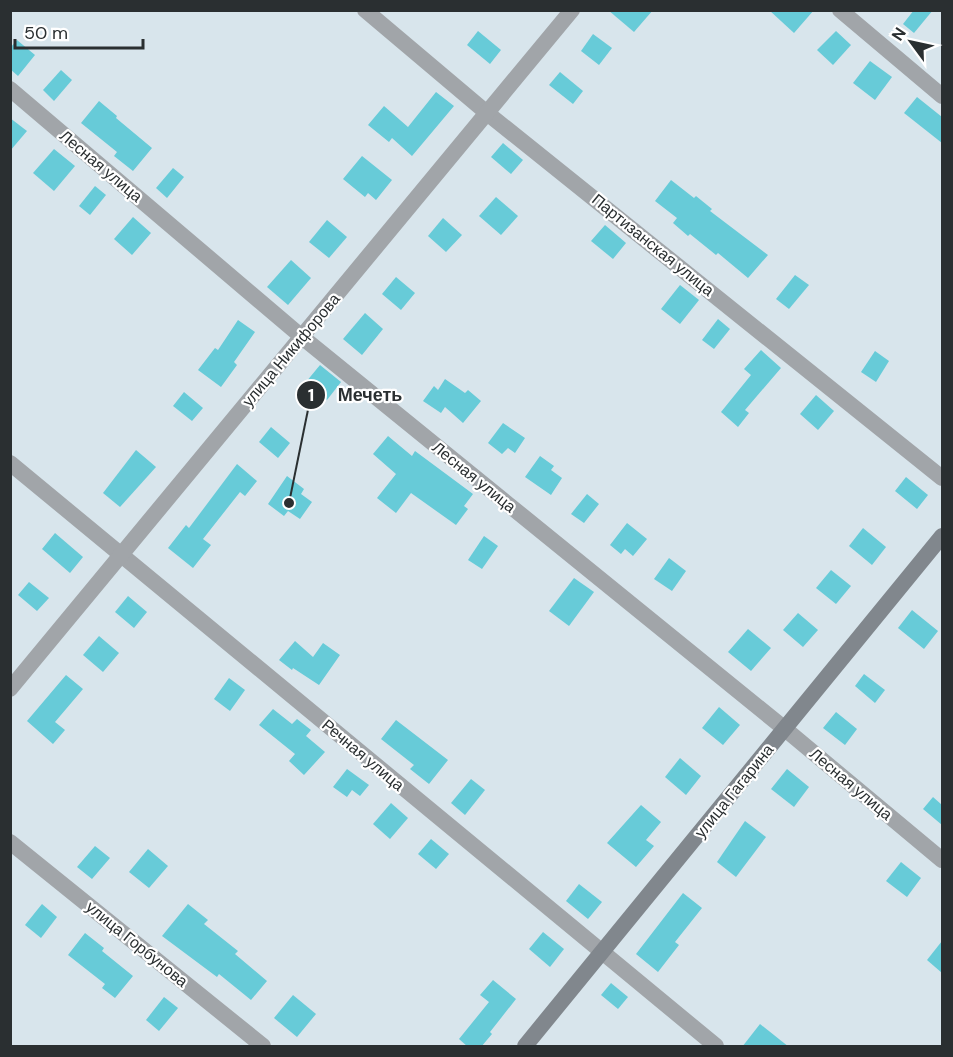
<svg xmlns="http://www.w3.org/2000/svg" width="953" height="1057" font-family="'DM Sans',sans-serif">
<style>
.building{fill:#67cbd8}
.lines{fill:none;stroke-linecap:round;stroke-linejoin:round}
.minor{stroke:#a1a5a9;stroke-width:16}
.secondary{stroke:#81878d;stroke-width:16}
.labels{text-anchor:middle;dominant-baseline:central;stroke-width:4.5;stroke-linejoin:round;paint-order:stroke}
.street-label{font-size:16px;fill:#2a2f31;stroke:#fff}
.leader{fill:none;stroke:#2a2f31;stroke-width:2}
.callout-dot{fill:#2a2f31;stroke:#fff;stroke-width:2}
.mark-label{font-size:18px;text-anchor:middle;font-weight:bold;fill:#fff}
.callout-label{font-size:18px;text-anchor:middle;font-weight:bold;fill:#2a2f31;stroke:#fff;stroke-width:4.5;stroke-linejoin:round;paint-order:stroke}
</style>
<rect width="100%" height="100%" fill="#d8e5ec"/>
<g class="building">
<path d="M608,10H653L634,32Z"/>
<path d="M769,10H814L794,33Z"/>
<path d="M914,10H933L914,33L903,24Z"/>
<path d="M478,31L501,50L490,64L467,45Z"/>
<path d="M836,31L851,45L833,65L817,50Z"/>
<path d="M593,34L612,48L599,65L581,51Z"/>
<path d="M17,40L35,55L18,76L10,69V48Z"/>
<path d="M870,61L892,77L875,100L853,83Z"/>
<path d="M61,70L72,80L54,101L43,90Z"/>
<path d="M560,72L583,91L573,104L549,85Z"/>
<path d="M436,92L454,106L412,156L392,138L389,142L368,125L384,106L408,127Z"/>
<path d="M917,97L942,117V143L904,113Z"/>
<path d="M99,101L117,116L116,118L152,148L133,171L114,156L117,152L81,123Z"/>
<path d="M10,118L27,131L10,151Z"/>
<path d="M503,143L523,160L511,174L491,157Z"/>
<path d="M54,149L75,166L54,191L33,173Z"/>
<path d="M362,156L392,180L376,200L368,193L365,197L343,179Z"/>
<path d="M173,168L184,177L167,198L156,188Z"/>
<path d="M671,180L694,198L696,196L712,209L710,211L768,255L748,278L718,253L716,255L690,234L688,236L673,223L677,218L655,201Z"/>
<path d="M95,186L106,195L90,215L79,206Z"/>
<path d="M496,197L518,216L501,235L479,216Z"/>
<path d="M133,217L151,233L132,255L114,239Z"/>
<path d="M443,218L462,235L446,252L428,236Z"/>
<path d="M327,220L347,237L329,258L309,242Z"/>
<path d="M605,225L626,243L613,259L591,241Z"/>
<path d="M291,260L311,278L288,305L267,287Z"/>
<path d="M795,275L809,285L789,309L776,299Z"/>
<path d="M396,277L415,293L401,310L382,294Z"/>
<path d="M680,285L699,300L680,324L661,309Z"/>
<path d="M365,313L383,329L362,355L343,339Z"/>
<path d="M718,319L730,329L714,349L702,340Z"/>
<path d="M238,320L255,332L234,362L237,365L221,387L198,370L215,348L218,350Z"/>
<path d="M761,350L781,368L745,410L749,413L738,427L721,412L751,375L744,369Z"/>
<path d="M875,351L889,361L876,382L861,372Z"/>
<path d="M320,365L341,382L327,400L306,382Z"/>
<path d="M445,379L465,393L468,390L481,401L463,423L445,407L441,413L423,401L434,386L438,390Z"/>
<path d="M184,392L203,408L192,421L173,406Z"/>
<path d="M816,395L834,411L818,430L800,414Z"/>
<path d="M503,423L525,438L515,453L508,448L502,454L488,443Z"/>
<path d="M271,427L290,443L278,458L259,442Z"/>
<path d="M388,436L412,456L415,451L473,494L464,506L468,509L456,525L411,493L396,513L377,498L396,474L373,454Z"/>
<path d="M136,450L156,467L120,507L103,493Z"/>
<path d="M540,456L554,466L551,470L562,478L551,495L525,477Z"/>
<path d="M237,464L257,481L245,496L240,492L203,539L211,545L193,568L168,548L186,525L189,528Z"/>
<path d="M287,476L304,489L301,494L312,502L300,519L288,511L284,516L268,504Z"/>
<path d="M906,477L928,495L917,509L895,491Z"/>
<path d="M587,494L599,504L584,523L571,514Z"/>
<path d="M627,523L647,539L633,556L625,549L621,554L610,545Z"/>
<path d="M863,528L886,547L872,565L849,546Z"/>
<path d="M55,533L83,557L70,573L42,549Z"/>
<path d="M484,536L498,546L482,569L468,560Z"/>
<path d="M669,558L686,571L672,591L654,579Z"/>
<path d="M831,570L851,586L836,604L816,588Z"/>
<path d="M574,578L594,592L569,626L549,611Z"/>
<path d="M29,582L49,598L37,611L18,595Z"/>
<path d="M128,596L147,612L134,628L115,612Z"/>
<path d="M912,610L938,631L924,649L898,628Z"/>
<path d="M798,613L818,630L803,647L783,630Z"/>
<path d="M748,629L771,648L751,671L728,652Z"/>
<path d="M99,636L119,653L103,672L83,655Z"/>
<path d="M295,641L313,657L323,643L340,655L319,685L293,668L292,670L279,660Z"/>
<path d="M864,674L885,690L875,703L855,686Z"/>
<path d="M66,675L83,689L55,722L65,730L53,744L27,721Z"/>
<path d="M229,678L245,690L230,711L214,699Z"/>
<path d="M719,707L740,725L723,745L702,728Z"/>
<path d="M273,709L292,724L297,719L311,730L306,736L325,752L304,775L289,761L295,754L259,725Z"/>
<path d="M836,712L857,729L845,745L823,728Z"/>
<path d="M396,720L448,760L429,784L410,769L414,765L381,739Z"/>
<path d="M680,758L701,776L686,795L665,777Z"/>
<path d="M347,769L369,785L360,796L352,790L347,797L333,787Z"/>
<path d="M787,769L809,787L794,807L771,789Z"/>
<path d="M471,779L485,790L465,815L451,803Z"/>
<path d="M933,797L942,805V825L923,809Z"/>
<path d="M391,803L408,818L390,839L373,824Z"/>
<path d="M641,805L661,822L646,840L654,846L636,867L607,843Z"/>
<path d="M745,821L766,837L736,877L717,862Z"/>
<path d="M431,839L449,854L436,869L418,854Z"/>
<path d="M95,846L110,858L92,879L77,867Z"/>
<path d="M148,849L168,866L149,888L129,872Z"/>
<path d="M901,862L921,878L907,897L886,881Z"/>
<path d="M579,884L602,902L588,919L566,901Z"/>
<path d="M683,893L702,908L675,942L679,945L658,972L636,954Z"/>
<path d="M42,904L57,917L41,938L25,925Z"/>
<path d="M188,904L208,920L204,924L238,951L235,954L267,981L251,1000L219,974L217,977L162,936Z"/>
<path d="M543,932L564,949L550,967L529,949Z"/>
<path d="M85,933L104,948L102,951L133,976L115,998L102,988L105,984L68,955Z"/>
<path d="M942,941V973L927,960Z"/>
<path d="M493,980L516,999L490,1032L492,1034L481,1047H468L459,1039L489,1002L480,995Z"/>
<path d="M611,983L628,997L618,1009L601,995Z"/>
<path d="M293,995L316,1014L297,1037L274,1018Z"/>
<path d="M164,997L178,1008L159,1031L146,1020Z"/>
<path d="M760,1024L789,1047H742Z"/>
</g>
<g class="lines">
<g class="minor">
<path d="M365,10L487,113L942,478"/>
<path d="M840,10L942,96"/>
<path d="M10,89L302,337L785,729L942,860"/>
<path d="M10,463L716,1046"/>
<path d="M10,689L572,10"/>
<path d="M10,842L263,1046"/>
</g>
<path class="secondary" d="M525,1046L942,536"/>
</g>
<g class="labels">
<g class="street-label">
<text transform="translate(101 166) rotate(40)">Лесная улица</text>
<text transform="translate(653 245) rotate(39)">Партизанская улица</text>
<text transform="translate(291 350) rotate(-50)">улица Никифорова</text>
<text transform="translate(474 477) rotate(39)">Лесная улица</text>
<text transform="translate(363 755) rotate(40)">Речная улица</text>
<text transform="translate(851 784) rotate(40)">Лесная улица</text>
<text transform="translate(734 791) rotate(-51)">улица Гагарина</text>
<text transform="translate(137 944) rotate(39)">улица Горбунова</text>
</g>
</g>
<path class="leader" d="M289 503L311 395"/>
<g class="callout-dot">
<circle cx="289" cy="503" r="6"/>
<circle cx="311" cy="395" r="15"/>
</g>
<g class="mark-label">
<text x="311" y="401">1</text>
</g>
<g class="callout-label">
<text x="370" y="401">Мечеть</text>
</g>
<rect width="953" height="1057" fill="none" stroke="#2a2f31" stroke-width="24"/>
<g transform="translate(911 42) rotate(303)" stroke="#ffffff" stroke-width="4.5" paint-order="stroke">
<path d="M0-4.5L10 22L0 15L-10 22Z" fill="#2a2f31"/>
<text y="-9" font-size="16" font-weight="bold" text-anchor="middle" fill="#2a2f31">N</text>
</g>
<path d="M15 39v9h128v-9" fill="none" stroke="#2a2f31" stroke-width="3"/>
<text x="24" y="39" font-size="18" fill="#2a2f31" stroke="#ffffff" stroke-width="4.5" paint-order="stroke">50 m</text>
</svg>
